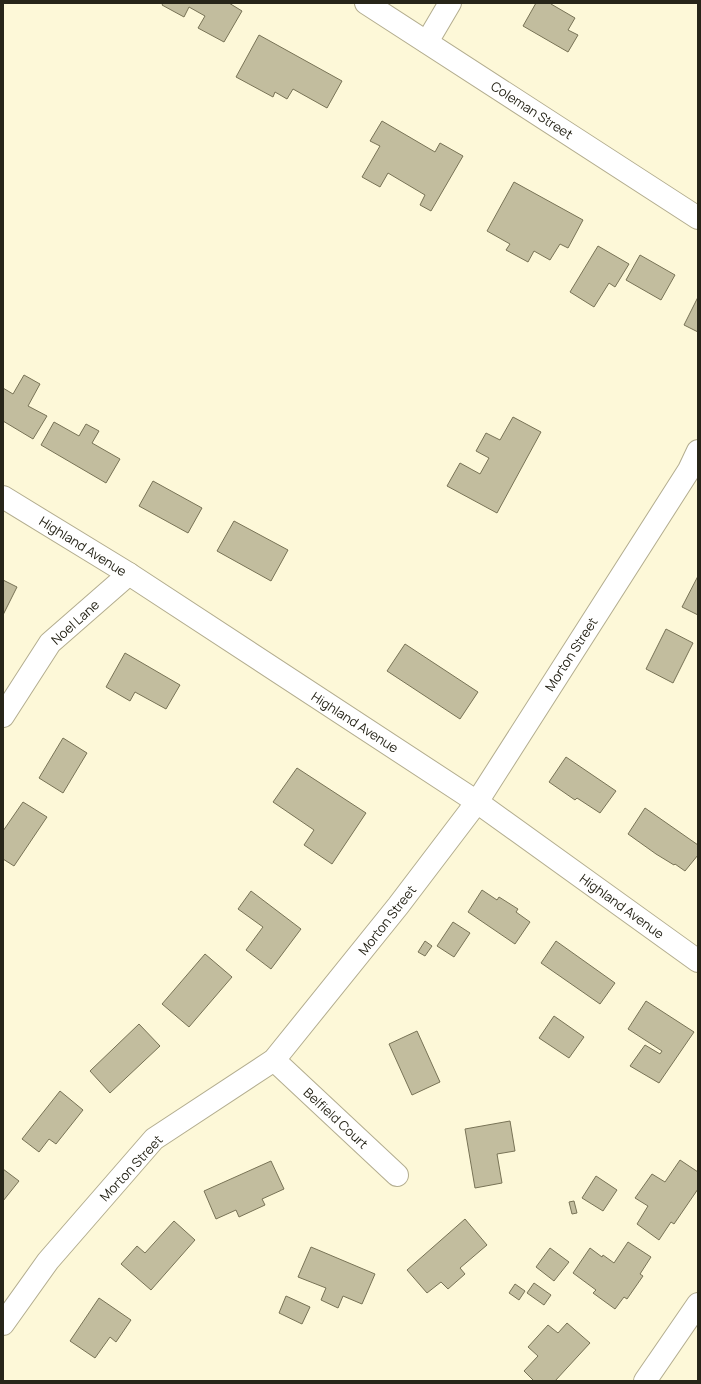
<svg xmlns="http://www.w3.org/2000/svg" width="701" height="1384" font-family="Manrope,sans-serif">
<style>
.building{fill:#c2bd9e;stroke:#787356}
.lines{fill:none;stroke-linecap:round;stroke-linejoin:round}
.street-casing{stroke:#b3ad8f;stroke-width:24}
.street{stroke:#fff;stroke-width:22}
.labels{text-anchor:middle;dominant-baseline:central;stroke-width:3;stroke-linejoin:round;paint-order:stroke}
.street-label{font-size:13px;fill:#272519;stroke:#fff}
</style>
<rect width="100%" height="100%" fill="#fdf8d8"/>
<g class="building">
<path d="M163,3H229L242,11L224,42L198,28L205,16L189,7L184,17L162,5Z"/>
<path d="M536,3H552L551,4L575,18L568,30L578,35L568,52L523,26Z"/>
<path d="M259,35L342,81L327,108L293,89L287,99L275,92L273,97L236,77Z"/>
<path d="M382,121L435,152L440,143L463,156L431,211L420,205L425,195L388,173L380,187L362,177L380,146L370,141Z"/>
<path d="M514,182L583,220L568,248L560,244L550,260L534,251L528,262L506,250L510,244L487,231Z"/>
<path d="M598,246L629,264L615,287L609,283L594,307L570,292Z"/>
<path d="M640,255L675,275L661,300L626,280Z"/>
<path d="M698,297V332L684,325Z"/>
<path d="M24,375L40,384L28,406L47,416L33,439L3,421V388L13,394Z"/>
<path d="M513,417L541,432L497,513L447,486L460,463L480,474L489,458L476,451L486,433L500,440Z"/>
<path d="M54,422L79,436L86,424L99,431L92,443L120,459L106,483L41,445Z"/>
<path d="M153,481L202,508L188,533L139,506Z"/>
<path d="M234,521L288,550L271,581L217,551Z"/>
<path d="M698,576V615L682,607Z"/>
<path d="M3,580L17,587L3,615Z"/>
<path d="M666,629L693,643L673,683L646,669Z"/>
<path d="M405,644L478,692L460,719L387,671Z"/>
<path d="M125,653L180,685L166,709L135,692L130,701L106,687Z"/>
<path d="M63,738L87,753L63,793L39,778Z"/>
<path d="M566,757L616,791L600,813L577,798L575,800L549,782Z"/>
<path d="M297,768L366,813L332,864L304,845L314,830L273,802Z"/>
<path d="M23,802L47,817L14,866L3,859V831Z"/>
<path d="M645,808L698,845V855L685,871L675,864L674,865L656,854L628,834Z"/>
<path d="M482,890L497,900L499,897L518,909L516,912L530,922L515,944L468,912Z"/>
<path d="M251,891L301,929L271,969L246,950L263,927L238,909Z"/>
<path d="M453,922L470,933L454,957L437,946Z"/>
<path d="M425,941L432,946L425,956L418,952Z"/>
<path d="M556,941L615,983L600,1004L541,963Z"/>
<path d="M205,954L232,977L189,1027L162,1004Z"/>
<path d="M646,1001L694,1032L659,1083L630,1066L645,1045L660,1054L662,1051L628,1029Z"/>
<path d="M554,1016L584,1037L569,1058L539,1038Z"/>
<path d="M139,1024L160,1046L110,1093L90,1071Z"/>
<path d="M417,1031L440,1082L412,1095L389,1044Z"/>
<path d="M60,1091L83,1110L56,1144L49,1139L39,1152L22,1139Z"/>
<path d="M510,1121L515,1151L497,1154L502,1183L475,1188L465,1129Z"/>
<path d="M680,1160L698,1172V1189L674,1224L671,1222L659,1240L637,1224L648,1206L635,1198L652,1174L665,1182Z"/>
<path d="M271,1161L284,1189L262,1199L265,1205L239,1217L236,1210L216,1219L204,1191Z"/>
<path d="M3,1169L19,1181L3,1201Z"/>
<path d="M596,1176L617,1190L603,1211L582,1198Z"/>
<path d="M574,1201L577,1213L572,1214L569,1202Z"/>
<path d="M465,1219L487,1245L460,1268L465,1274L448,1289L441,1282L427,1293L407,1270Z"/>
<path d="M174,1221L195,1240L151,1290L121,1264L137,1246L145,1253Z"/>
<path d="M628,1242L651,1257L640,1274L643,1276L627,1299L624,1297L615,1309L593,1293L596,1290L573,1273L590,1248L602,1257L603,1255L614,1263Z"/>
<path d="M311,1247L375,1274L362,1304L343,1296L338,1308L321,1300L326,1288L298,1277Z"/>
<path d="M550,1248L569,1262L554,1281L536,1267Z"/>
<path d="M534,1283L551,1295L544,1305L527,1293Z"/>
<path d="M515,1284L525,1291L519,1300L509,1293Z"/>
<path d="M286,1296L310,1307L302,1324L279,1313Z"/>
<path d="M99,1298L131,1320L116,1342L110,1337L95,1358L70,1341Z"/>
<path d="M567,1323L590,1343L555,1381H534L524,1371L538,1356L528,1347L548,1325L558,1333Z"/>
</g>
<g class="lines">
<defs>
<g id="street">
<path d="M366,3L698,218"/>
<path d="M427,42L450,3"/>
<path d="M3,497L129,574L477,802L698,961"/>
<path d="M3,716L50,643L129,574"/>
<path d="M274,1060L397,1175"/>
<path d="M3,1324L48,1261L154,1139L274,1060L398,906L477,802L689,470L698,451"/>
<path d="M645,1381L698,1304"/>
</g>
</defs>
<use href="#street" class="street-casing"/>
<use href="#street" class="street"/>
</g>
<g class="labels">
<g class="street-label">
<text transform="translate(532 110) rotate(33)">Coleman Street</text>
<text transform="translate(83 546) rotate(32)">Highland Avenue</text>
<text transform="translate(75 622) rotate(-42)">Noel Lane</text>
<text transform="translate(571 654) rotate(-57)">Morton Street</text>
<text transform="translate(355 722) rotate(33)">Highland Avenue</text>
<text transform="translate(622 906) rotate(36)">Highland Avenue</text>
<text transform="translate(387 920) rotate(-52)">Morton Street</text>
<text transform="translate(336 1118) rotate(43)">Belfield Court</text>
<text transform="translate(131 1168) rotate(-47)">Morton Street</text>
</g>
</g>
<rect width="701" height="1384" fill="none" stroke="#272519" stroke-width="8"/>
</svg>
